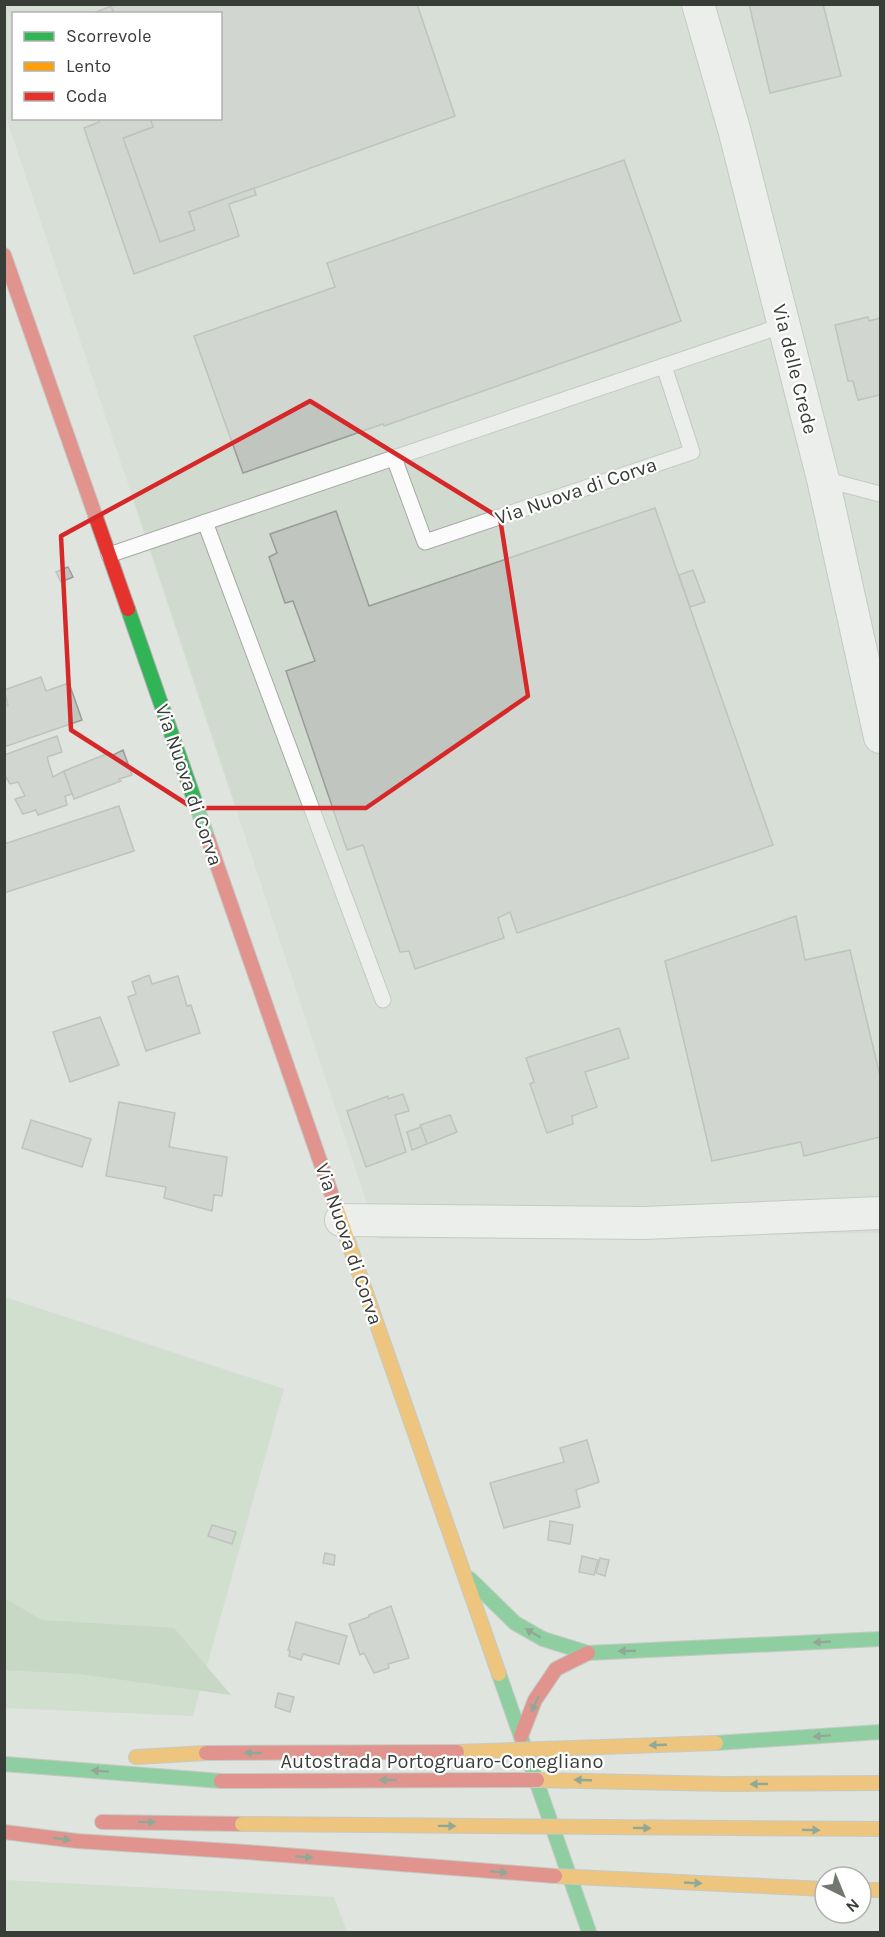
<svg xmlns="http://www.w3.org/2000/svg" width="885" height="1937" font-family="Karla,sans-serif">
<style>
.built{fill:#d0dacf;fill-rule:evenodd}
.green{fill:#bfdaba}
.forest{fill:#abc9a5}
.building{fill:#c1c5c0;stroke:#999c98;stroke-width:1.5}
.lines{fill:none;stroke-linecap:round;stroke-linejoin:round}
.lane-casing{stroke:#a6aaa5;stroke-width:17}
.street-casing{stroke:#a6aaa5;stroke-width:34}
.fast-casing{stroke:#a6aaa5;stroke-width:16}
.slow-casing{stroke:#a6aaa5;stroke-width:16}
.jam-casing{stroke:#a6aaa5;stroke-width:16}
.lane{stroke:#fafbfa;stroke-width:15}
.street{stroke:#fafbfa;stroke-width:32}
.fast{stroke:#30b455;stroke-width:14}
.slow{stroke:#ff9f0a;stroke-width:14}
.jam{stroke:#e5322d;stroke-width:14}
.slow-bridge-casing{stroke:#a6aaa5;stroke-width:16;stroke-linecap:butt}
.jam-bridge-casing{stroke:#a6aaa5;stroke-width:16;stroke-linecap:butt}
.slow-bridge{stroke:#ff9f0a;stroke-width:14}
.jam-bridge{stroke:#e5322d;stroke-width:14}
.oneway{fill:#366141}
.marked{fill:none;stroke:#d62828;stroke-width:4.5;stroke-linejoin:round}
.labels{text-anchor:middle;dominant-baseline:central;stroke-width:4.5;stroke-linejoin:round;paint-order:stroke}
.street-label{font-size:20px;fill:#393d38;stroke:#fff}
</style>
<rect width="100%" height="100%" fill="#dfe4de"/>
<path class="built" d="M4,5H880V1233L379,1239L5,114ZM14,14H220V118H14Z"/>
<g class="green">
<path d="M5,1297L284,1389L193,1716L5,1708Z"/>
<path d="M4,1880L334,1897L347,1932H5Z"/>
</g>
<path class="forest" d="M4,1598L42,1620L174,1628L231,1695L80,1674L5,1670Z"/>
<g class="building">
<path d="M109,4H417L455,116L189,212L195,230L160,242L123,138L153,127L150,118H220V14H114L111,6L109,7Z"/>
<path d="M749,4H823L841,76L770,93Z"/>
<path d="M111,6L114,14H91L109,7Z"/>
<path d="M98,118H150L153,127L123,138L160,242L195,230L189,212L254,188L256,195L229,204L239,236L134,274L84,128L99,122Z"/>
<path d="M624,160L681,321L384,426L383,424L243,473L194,336L335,287L327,263Z"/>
<path d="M868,317L869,321L880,318V395L858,400L853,381H848L835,325Z"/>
<path d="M655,508L773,845L517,933L510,912L498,918L504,938L415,969L409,951L400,952L363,845L347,850L286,671L315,661L293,601L285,603L269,557L277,553L270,534L336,511L369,606Z"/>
<path d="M68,567L73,577L61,582L56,572Z"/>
<path d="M693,570L705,602L690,607L679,575Z"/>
<path d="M41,677L46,691L69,683L82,720L4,747V706L8,705L4,690Z"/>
<path d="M57,736L62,752L47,757L53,777L64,771L72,794L65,796L67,805L38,815L36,810L23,814L15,799L25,796L18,782L10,784L4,774V755Z"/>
<path d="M123,750L132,775L119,779L121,781L74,799L64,771L109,753L111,756Z"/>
<path d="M119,806L134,851L4,893V844Z"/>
<path d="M796,916L805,960L850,950L880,1076V1137L804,1156L801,1142L712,1161L665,961Z"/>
<path d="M149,975L152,984L178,976L187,1006L191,1005L200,1033L146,1051L128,997L136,994L132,982Z"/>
<path d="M100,1017L119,1065L70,1082L53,1032Z"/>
<path d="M619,1028L629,1058L585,1072L597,1107L572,1116L573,1124L547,1133L530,1084L534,1082L526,1058Z"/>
<path d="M403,1094L409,1111L395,1115L406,1152L366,1167L347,1111L388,1096V1099Z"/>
<path d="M119,1102L175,1113L169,1147L227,1157L222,1196L214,1195L212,1211L164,1198L166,1187L106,1176Z"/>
<path d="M450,1115L457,1132L427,1144L420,1125Z"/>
<path d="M31,1120L91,1139L82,1167L22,1148Z"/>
<path d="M421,1127L427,1144L412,1150L407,1132Z"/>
<path d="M587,1440L599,1482L576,1490L580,1507L504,1528L490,1483L564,1462L560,1448Z"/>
<path d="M550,1521L573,1525L570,1544L548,1540Z"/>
<path d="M212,1525L236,1532L232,1544L208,1536Z"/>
<path d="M325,1553L335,1555L334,1565L323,1563Z"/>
<path d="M582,1556L598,1560L594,1575L579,1572Z"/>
<path d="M600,1558L609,1560L605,1576L596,1573Z"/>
<path d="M391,1606L409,1658L388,1664L389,1668L374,1673L364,1653L360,1655L349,1624L369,1617V1615Z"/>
<path d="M296,1622L347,1636L339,1664L303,1654L301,1660L289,1656L290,1651L288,1650Z"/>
<path d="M278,1693L294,1697L290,1712L275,1707Z"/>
</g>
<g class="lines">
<defs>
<g id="lane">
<path d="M394,458L425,542L692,452L664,366"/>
<path d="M823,479L880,494"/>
<path d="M205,522L383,1000"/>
<path d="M109,555L784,325"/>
</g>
<g id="street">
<path d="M698,4L734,129L823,479L880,737"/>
<path d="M341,1220L644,1223L880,1213"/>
</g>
<g id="fast">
<path d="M128,609L208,839"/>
<path d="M470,1579L515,1623L543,1639L588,1653L880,1639"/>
<path d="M499,1674L589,1932"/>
<path d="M716,1743L880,1732"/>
<path d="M4,1764L221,1781"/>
</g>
<g id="slow">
<path d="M336,1207L499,1674"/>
<path d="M136,1757L206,1753"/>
<path d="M725,1784L880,1783"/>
<path d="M731,1828L880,1829"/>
<path d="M741,1885L825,1889"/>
<path d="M861,1890H880"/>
</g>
<g id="jam">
<path d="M4,255L128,609"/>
<path d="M208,839L336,1207"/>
<path d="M521,1736L535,1700L556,1669L588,1653"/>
<path d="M102,1822L242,1824"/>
<path d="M4,1832L77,1841L246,1852"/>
</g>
</defs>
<use href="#lane" class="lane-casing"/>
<use href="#street" class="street-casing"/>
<use href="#fast" class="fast-casing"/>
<use href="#slow" class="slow-casing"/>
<use href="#jam" class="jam-casing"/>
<use href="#lane" class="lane"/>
<use href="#street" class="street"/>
<use href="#fast" class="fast"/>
<use href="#slow" class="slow"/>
<use href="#jam" class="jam"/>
<defs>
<g id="slow-bridge">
<path d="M457,1752L716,1743"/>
<path d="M537,1780L725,1784"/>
<path d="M242,1824L731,1828"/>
<path d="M555,1876L741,1885"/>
</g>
<g id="jam-bridge">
<path d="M206,1753L457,1752"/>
<path d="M221,1781L537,1780"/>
<path d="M246,1852L555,1876"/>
</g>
</defs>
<use href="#slow-bridge" class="slow-bridge-casing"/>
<use href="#jam-bridge" class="jam-bridge-casing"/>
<use href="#slow-bridge" class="slow-bridge"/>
<use href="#jam-bridge" class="jam-bridge"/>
</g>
<defs><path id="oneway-solid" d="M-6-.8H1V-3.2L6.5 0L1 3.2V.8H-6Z" transform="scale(1.5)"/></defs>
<g class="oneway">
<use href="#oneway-solid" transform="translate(533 1633) rotate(-150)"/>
<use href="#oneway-solid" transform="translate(822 1642) rotate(177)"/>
<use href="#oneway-solid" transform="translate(627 1651) rotate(178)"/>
<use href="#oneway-solid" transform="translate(535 1704) rotate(115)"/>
<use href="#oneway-solid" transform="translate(822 1736) rotate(176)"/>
<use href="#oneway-solid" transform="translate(658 1745) rotate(178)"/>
<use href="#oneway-solid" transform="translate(253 1753) rotate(180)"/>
<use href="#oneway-solid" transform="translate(100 1771) rotate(-176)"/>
<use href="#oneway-solid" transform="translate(388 1780) rotate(180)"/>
<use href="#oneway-solid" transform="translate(583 1780) rotate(-178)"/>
<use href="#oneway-solid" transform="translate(759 1784) rotate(179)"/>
<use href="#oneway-solid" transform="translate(147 1822) rotate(1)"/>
<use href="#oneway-solid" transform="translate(447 1826) rotate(1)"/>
<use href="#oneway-solid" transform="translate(642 1828) rotate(1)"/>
<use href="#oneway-solid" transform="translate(811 1830) rotate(1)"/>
<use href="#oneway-solid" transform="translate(62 1839) rotate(8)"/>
<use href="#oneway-solid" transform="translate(304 1857) rotate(5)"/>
<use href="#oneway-solid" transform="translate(499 1872) rotate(5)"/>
<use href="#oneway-solid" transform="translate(693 1883) rotate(3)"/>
</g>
<path d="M0 0H885V1937H0ZM310,401L500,518L528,696L366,808H193L71,730L61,536Z" fill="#dfe4de" fill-opacity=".55" fill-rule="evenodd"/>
<path class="marked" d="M310,401L500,518L528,696L366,808H193L71,730L61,536Z"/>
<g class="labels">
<g class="street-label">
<text transform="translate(795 369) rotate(76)">Via delle Crede</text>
<text transform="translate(576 491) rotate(-19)">Via Nuova di Corva</text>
<text transform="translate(189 785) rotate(71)">Via Nuova di Corva</text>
<text transform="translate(349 1244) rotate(71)">Via Nuova di Corva</text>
<text x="442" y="1761">Autostrada Portogruaro-Conegliano</text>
</g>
</g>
<rect width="885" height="1937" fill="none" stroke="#393d38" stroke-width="12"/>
<rect x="12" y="12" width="210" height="108" fill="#ffffff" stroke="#b0b1af" stroke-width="1.5"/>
<rect x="24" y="32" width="30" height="9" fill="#30b455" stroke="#b0b1af" stroke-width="1.5"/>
<text x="66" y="42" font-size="18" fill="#393d38">Scorrevole</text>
<rect x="24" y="62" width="30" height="9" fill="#ff9f0a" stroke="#b0b1af" stroke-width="1.5"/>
<text x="66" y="72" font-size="18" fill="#393d38">Lento</text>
<rect x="24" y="92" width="30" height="9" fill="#e5322d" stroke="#b0b1af" stroke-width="1.5"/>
<text x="66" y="102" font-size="18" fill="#393d38">Coda</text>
<g transform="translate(843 1895) rotate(137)"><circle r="28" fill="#ffffff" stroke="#b0b1af" stroke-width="1.5"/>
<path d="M0-4.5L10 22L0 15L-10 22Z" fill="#737772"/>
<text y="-9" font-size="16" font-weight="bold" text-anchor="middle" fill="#393d38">N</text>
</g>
</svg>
